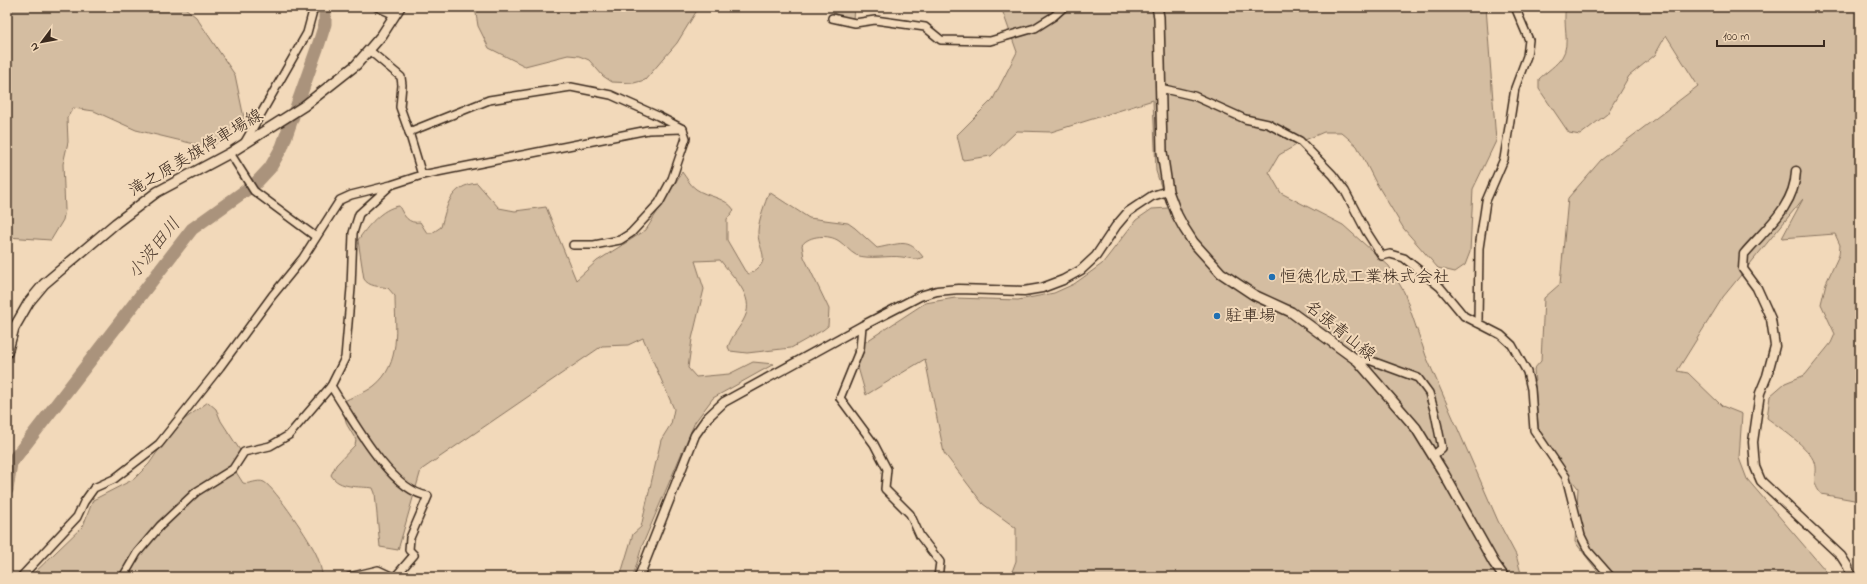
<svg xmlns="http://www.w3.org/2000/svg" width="1867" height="584" font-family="'Indie Flower','Klee One',sans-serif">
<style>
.green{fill:#d4bda1;stroke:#887460}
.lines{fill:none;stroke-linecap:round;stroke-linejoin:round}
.river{stroke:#aa937c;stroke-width:13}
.minor-casing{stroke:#3b2a1e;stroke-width:10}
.tertiary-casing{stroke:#3b2a1e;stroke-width:11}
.secondary-casing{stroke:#3b2a1e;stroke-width:12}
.minor{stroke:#f2d9ba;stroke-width:7}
.tertiary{stroke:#f2d9ba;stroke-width:8}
.secondary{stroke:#f2d9ba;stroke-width:9}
.poi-dot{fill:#1f6fb2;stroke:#f2d9ba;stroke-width:1.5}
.labels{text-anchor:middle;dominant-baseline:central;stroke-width:4;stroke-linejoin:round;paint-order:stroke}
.street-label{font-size:17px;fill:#3b2a1e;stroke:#f2d9ba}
.poi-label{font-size:17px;fill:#3b2a1e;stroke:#f2d9ba;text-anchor:start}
.water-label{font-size:18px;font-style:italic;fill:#574436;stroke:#f2d9ba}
</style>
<rect width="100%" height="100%" fill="#f2d9ba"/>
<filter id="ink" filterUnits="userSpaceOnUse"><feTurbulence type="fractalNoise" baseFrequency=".025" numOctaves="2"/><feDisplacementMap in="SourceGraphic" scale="8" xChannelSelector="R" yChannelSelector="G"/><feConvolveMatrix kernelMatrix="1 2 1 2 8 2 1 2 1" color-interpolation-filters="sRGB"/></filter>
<g filter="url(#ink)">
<g class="green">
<path d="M7,7H184L196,17L235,75L244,118L211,148L136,130L94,111L73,108L67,118L68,142L63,164L65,210L63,220L51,240L7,237Z"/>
<path d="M475,7H699L677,43L645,80L634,83L612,82L603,76L589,60L579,56L568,55L525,66L489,48L478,26Z"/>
<path d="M829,7H854L853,19L841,20Z"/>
<path d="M1001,7H1486L1496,141L1473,189L1470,252L1465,265L1455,272L1438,268L1404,229L1375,181L1357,146L1341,132H1324L1305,140L1279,155L1269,172L1281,193L1343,225L1389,266L1404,292L1426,356L1498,521L1516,555L1522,577H1010L1016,561V528L983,504L944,453L925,359L866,395L853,350L925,303L955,298L1018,300L1054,293L1074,284L1102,264L1136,220L1152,209L1168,208L1156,171L1153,100L1051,132L1017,131L991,156L963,160L957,135L993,99L1017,52Z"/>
<path d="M1566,7H1860V507L1854,500L1821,494C1809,478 1818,476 1814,462C1810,448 1779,427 1767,418L1770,396L1785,383L1805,375L1831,343L1835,334L1821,304L1826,283L1839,255L1840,245L1835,234L1782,238L1803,199L1723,297L1677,371L1688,373L1722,406L1742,414L1739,458L1747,479L1831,577H1750L1749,575L1741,577H1602L1575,542L1578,488L1539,439L1534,369L1541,361L1544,298L1560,284L1568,198L1601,160L1698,86L1666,35L1655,55L1629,76L1607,114L1580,135L1569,133L1539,89V79C1546,72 1557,65 1562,57C1571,44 1562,22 1566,7Z"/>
<path d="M682,172C686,177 690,185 696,189C707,197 726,197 734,210L727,219V240L745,271L749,274C775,261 757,250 758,231C759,218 765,204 769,192L809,218L848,223L855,228L877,248C900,244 908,237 923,257C916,261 910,258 902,257C889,255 869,260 856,255C850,252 845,245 839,241C829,234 809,235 802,245L804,257L829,309L828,326L823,330L791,348L747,353L730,351L728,347C732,335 740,328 745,317C755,296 732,276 720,260L695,261L704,289L692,339L688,368L696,377L729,374L753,362L774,364L713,398L695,422L642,546L633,577H620L633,534L641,527L661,440L671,424L674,409L643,338L628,345L602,346L421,470L398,550L380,547L375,493L373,488C359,486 339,489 331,475L336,465L355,445L356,440L347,425L341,403C352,396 364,394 374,386C402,364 395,327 395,296L388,288C379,286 369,287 364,279L358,240C367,227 382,208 399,206C404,216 408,224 420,222L427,233H432L441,227C447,205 450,186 477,183L499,208L515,211L546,207L576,280L597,261L646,230Z"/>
<path d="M208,402L216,409L221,421L245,458L236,472L243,483C249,485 257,479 264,482C275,488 312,543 317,556C320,563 321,570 323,577H30L83,526L93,500L134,479L149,464L168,436L182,421Z"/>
</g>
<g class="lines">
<path class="river" d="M7,490L11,463L192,229L256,183L270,168L282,147L319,43L325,24V7"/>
<defs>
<g id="minor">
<path d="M377,7L395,15"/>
<path d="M832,18L855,23L875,20L925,27L941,40L990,41L1035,28L1054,16L1064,7"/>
<path d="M370,51L401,77L402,85L400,107L409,132L422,175"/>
<path d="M1160,88L1194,96L1245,119L1268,124L1300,141L1333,175L1345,191L1366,231L1382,256L1390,254L1404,258L1440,287L1464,316L1501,335L1512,345L1527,372L1531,389L1534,430L1566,477L1581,536L1589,552L1611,577"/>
<path d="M409,132L489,100L571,87L611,95L658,116L683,129L686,138L672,179L659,203L631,233L620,240L594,245H573"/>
<path d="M245,142L307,33L314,7"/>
<path d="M230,153L254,191L316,237"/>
<path d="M1478,323L1479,248L1486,201L1504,159L1515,88L1527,56L1529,40L1515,7"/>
<path d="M862,326L860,349L840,398L874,444L887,469L885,489L910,514L920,536L940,562L938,577"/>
<path d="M1358,361L1369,360L1418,378L1429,393L1435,413L1442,448L1434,455"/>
<path d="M331,386C351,417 390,491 428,496L410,538L409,550L414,555L395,577"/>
<path d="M21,577L77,517L84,502L94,488L114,479L159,444L220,367L272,296L303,258L340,200L351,195L391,185L422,175L648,130L683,129"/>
<path d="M123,577L137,553L160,526L196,492L233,469L244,452L270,446L289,435L331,386L345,358L351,288L353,233L359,214L390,186"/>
<path d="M349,577L378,570L393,577"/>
</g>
<g id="tertiary">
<path d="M1796,171C1795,207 1764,230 1744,254L1743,269L1757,288L1771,319L1775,346L1767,376L1760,393L1753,442L1755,467L1761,481L1841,556L1848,567L1851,577"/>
<path d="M639,577L695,435L707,418L724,402L862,326L920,296L937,291L959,289L1024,291L1042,288L1063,280L1081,270L1096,256L1116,226L1128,212L1152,196L1168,191"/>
</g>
<g id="secondary">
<path d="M1157,7L1159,17L1162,152L1168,191L1177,215L1184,228L1193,242L1221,273L1254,295L1291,312L1358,361L1416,428L1443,472L1494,563L1504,577"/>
<path d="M7,353L14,328L29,302L44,284L116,223L157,192L230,153L304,106L356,65L382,35L400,7"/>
</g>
</defs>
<use href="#minor" class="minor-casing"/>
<use href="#tertiary" class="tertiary-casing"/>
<use href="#secondary" class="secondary-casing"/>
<use href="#minor" class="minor"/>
<use href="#tertiary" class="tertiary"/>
<use href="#secondary" class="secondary"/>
</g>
</g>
<g class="poi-dot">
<circle cx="1272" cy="277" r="4"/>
<circle cx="1217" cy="316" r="4"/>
</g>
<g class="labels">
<g class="street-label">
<text transform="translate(196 153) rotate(-31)">滝之原美旗停車場線</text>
<text transform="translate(1340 331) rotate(39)">名張青山線</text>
</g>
<g class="poi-label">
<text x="1280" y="277">恒徳化成工業株式会社</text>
<text x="1225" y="316">駐車場</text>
</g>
<g class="water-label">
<text transform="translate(155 249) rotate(-51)">小波田川</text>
</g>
</g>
<rect width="1867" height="584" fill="none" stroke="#f2d9ba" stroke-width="24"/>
<rect x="12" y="12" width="1843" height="560" fill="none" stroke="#3b2a1e" stroke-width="1.5" filter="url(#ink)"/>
<g transform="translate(42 42) rotate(238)" stroke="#f2d9ba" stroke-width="3" paint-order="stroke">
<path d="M0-3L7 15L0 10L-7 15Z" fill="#3b2a1e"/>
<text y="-6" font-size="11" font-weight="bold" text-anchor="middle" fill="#3b2a1e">N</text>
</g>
<path d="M1717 40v6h107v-6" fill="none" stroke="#3b2a1e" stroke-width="2"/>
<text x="1723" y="40" font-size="12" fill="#3b2a1e" stroke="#f2d9ba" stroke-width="3" paint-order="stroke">100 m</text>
</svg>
